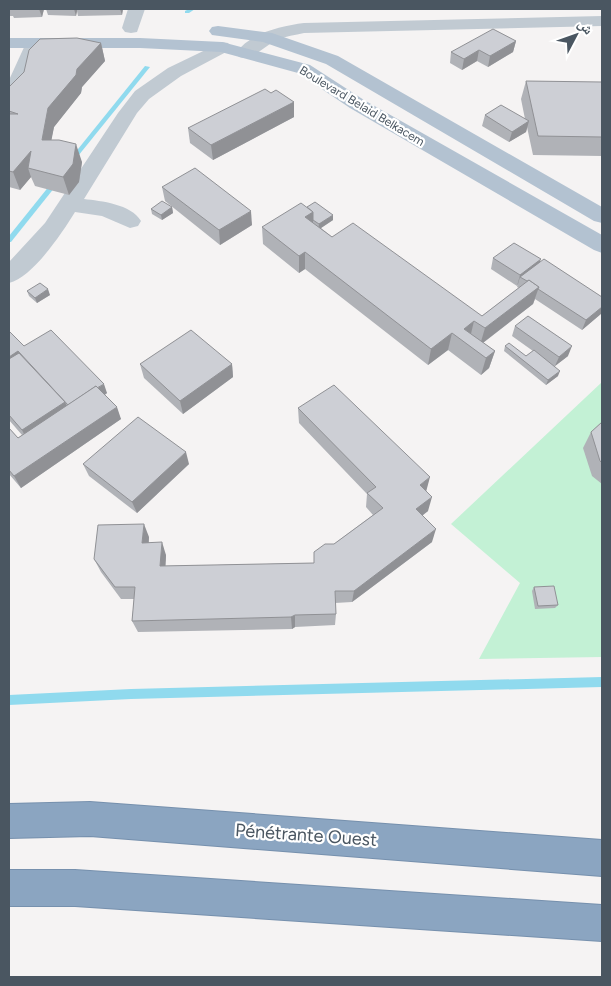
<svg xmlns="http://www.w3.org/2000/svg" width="611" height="986" font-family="Figtree,'Noto Naskh Arabic',sans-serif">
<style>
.green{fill:#c3f1d5}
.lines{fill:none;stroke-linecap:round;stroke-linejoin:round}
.stream{fill:#90daee;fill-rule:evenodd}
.highway-casing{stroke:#7690ad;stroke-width:2}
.minor{fill:#c1cad2;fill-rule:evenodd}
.major{fill:#b3c2d1;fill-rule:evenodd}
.highway{fill:#8ba5c1;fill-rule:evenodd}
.wall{fill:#b0b2b7}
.shaded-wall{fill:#909195}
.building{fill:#cdcfd5;stroke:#909195}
.labels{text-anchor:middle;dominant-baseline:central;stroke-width:4.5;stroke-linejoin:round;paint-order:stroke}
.far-street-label{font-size:12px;fill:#4a5661;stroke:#fff}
.near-street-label{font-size:18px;fill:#4a5661;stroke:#fff}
</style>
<rect width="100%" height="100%" fill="#f5f3f3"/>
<path class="green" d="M602,382V657L479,659L520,583L451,524Z"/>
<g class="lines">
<g class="stream">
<path d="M189,9H195L189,13H185V11Z"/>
<path d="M145,66L150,67L74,161H70V159Z"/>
<path d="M54,180H56L59,182L11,242H9V236Z"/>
<path d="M602,677V687L131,699L9,705V695L131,689Z"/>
</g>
<defs>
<g id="highway">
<path d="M90,802L602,840V876L90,836L9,838V804Z"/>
<path d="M9,870H75L602,905V941L75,906H9Z"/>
</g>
</defs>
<use href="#highway" class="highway-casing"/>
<g class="minor">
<path d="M128,9H145L137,32L131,33L125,32L122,28Z"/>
<path d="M602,16V26L304,33C295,35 286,36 277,40C264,46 253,61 239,57L236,53C250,33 281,26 304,23Z"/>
<path d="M35,38L41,39L44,43L19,100L16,104L9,106V80L26,43L29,39Z"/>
<path d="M222,42L228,43L231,47L228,51L181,76L149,99L137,113L84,199C101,201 131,204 141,221L138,226L130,228L102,216L75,212C62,233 33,277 9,283V262L45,223L118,113L135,91L168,68Z"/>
</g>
<g class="major">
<path d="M218,26L272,33L338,56L602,207V223L594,221L326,64L263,42L212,35L209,31L212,27Z"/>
<path d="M9,38H140L222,42L310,65L364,100L602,235V253L594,250L350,108L298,73L221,52L140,48H9Z"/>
</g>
<use href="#highway" class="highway"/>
</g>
<g class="wall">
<path d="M9,9H44L42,17L14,18L13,16H9Z"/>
<path d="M46,9H123L122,15L78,16L77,11L76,16L48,15Z"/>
<path d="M516,41L513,52L488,67L477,61L462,70L450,63L451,52Z"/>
<path d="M101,43L105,61L82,87L81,93L54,127L51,140L82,162L79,182L69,195L35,186L31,177L20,190L9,187V87Z"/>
<path d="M526,81L602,83V156L533,155L527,127L526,132L509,142L482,126L485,115L525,119L521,99Z"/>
<path d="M271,93L294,102V117L213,160L190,143L188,128Z"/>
<path d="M162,187L252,225L220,245L165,201Z"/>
<path d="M172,207L173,213L162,220L152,214L151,209Z"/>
<path d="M307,207L333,220L321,228L332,237L482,316L519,288L517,287L518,284L517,286L491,269L493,258L539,263L602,297V313L582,330L535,299L533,304L483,343L495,351L489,368L481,375L448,350L428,365L305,269L299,273L263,244L262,227Z"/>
<path d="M27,291L50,295L37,303L29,296Z"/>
<path d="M515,326L568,356L555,366L558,376L546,385L504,351L505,346L526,356L533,351L512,336Z"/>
<path d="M9,331L24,346L107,393L105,395L121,419L21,488L9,474V428L18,438L22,435L9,420Z"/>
<path d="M140,364H232L233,377L183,414L144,378Z"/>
<path d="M298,408L426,491L428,511L422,516L432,542L352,602L335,603L336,614L335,625L295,627L292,629L138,632L132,621L134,599H121L101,572L94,559L149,537V543L166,555L165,566L314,563V552L334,544L373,515L366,507L367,494L299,423Z"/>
<path d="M602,422V484L592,476L583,448L591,432Z"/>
<path d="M83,464H189L137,513L89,476Z"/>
<path d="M534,587L558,605L555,608L535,609L532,591Z"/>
</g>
<g class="shaded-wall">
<path d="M39,9H44L42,17Z"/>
<path d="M74,9H77V11L76,16Z"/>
<path d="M120,9H123L122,15Z"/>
<path d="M516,41L513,52L488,67L490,56Z"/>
<path d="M101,43L105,61L82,87L81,93L54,127L48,158L42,140L48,108L77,69Z"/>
<path d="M479,50L477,61L462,70L464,59Z"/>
<path d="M294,102V117L213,160L211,145Z"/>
<path d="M529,121L526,132L509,142L512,132Z"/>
<path d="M76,144L82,162L79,182L69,195L63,177Z"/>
<path d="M31,151L28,168L31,177L20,190L13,172Z"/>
<path d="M172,207L173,213L162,220L161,215Z"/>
<path d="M251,211L252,225L220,245L219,230Z"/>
<path d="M313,212V230L305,217Z"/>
<path d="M333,215V220L318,230L319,224Z"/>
<path d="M305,252V269L299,273V256Z"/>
<path d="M541,259L537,270L520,277L518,284L517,286L520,275Z"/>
<path d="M539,287L533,304L480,345L485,328Z"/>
<path d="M48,289L50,295L37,303L35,298Z"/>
<path d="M602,307V313L582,330L586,320Z"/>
<path d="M474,321L470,338L464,329Z"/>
<path d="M452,333L448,350L428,365L431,349Z"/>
<path d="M572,346L568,356L555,366L559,357Z"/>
<path d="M18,351L23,361L9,370V357Z"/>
<path d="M495,351L489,368L481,375L486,358Z"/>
<path d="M232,364L233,377L183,414L180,401Z"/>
<path d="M560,371L558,376L546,385L548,380Z"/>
<path d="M104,384L107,393L73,415L69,406Z"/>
<path d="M65,402L71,415L28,442L22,430Z"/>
<path d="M117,407L121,419L21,488L14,476Z"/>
<path d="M186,452L189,464L137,513L132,502Z"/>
<path d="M430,477L426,492L420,485Z"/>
<path d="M432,497L428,511L412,523L416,509Z"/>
<path d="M144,524L149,537L147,556L142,543Z"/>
<path d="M436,529L432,542L352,602L354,591Z"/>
<path d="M162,542L166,555L165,578L160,566Z"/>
<path d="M295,615V627L292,629L291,617Z"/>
</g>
<g class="building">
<path d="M493,29L516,41L490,56L479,50L464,59L451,52Z"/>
<path d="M77,38L101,43L77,69L76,75L48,108L42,140H59L76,144L73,164L63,177L28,168L31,151L13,172L9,171V114H18L9,111V87L24,72L29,50L40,39Z"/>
<path d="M526,81L602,82V137L538,136Z"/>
<path d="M265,89L271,93L276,90L294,102L211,145L188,128Z"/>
<path d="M501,105L529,121L512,132L485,115Z"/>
<path d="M195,168L251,211L219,230L162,187Z"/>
<path d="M162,201L172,207L161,215L151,209Z"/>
<path d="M315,202L333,215L319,224L313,220V212L307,207Z"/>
<path d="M301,203L313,212L305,217L332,237L353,223L482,316L529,280L539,287L485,328L474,321L464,329L495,351L486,358L452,333L431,349L305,252L299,256L262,227Z"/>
<path d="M514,243L541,259L520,275L493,258Z"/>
<path d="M544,259L602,297V307L586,320L538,289L539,287L529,280L527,281L520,277Z"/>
<path d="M40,283L48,289L35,298L27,291Z"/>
<path d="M528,316L572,346L559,357L515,326Z"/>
<path d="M51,330L104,384L97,388L96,386L68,405L18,351L9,357V331L24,346Z"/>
<path d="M191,330L232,364L180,401L140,364Z"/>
<path d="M509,343L526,356L534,350L560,371L548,380L505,346Z"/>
<path d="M19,353L65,402L22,430L9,415V359Z"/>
<path d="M334,385L430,477L420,485L432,497L416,509L436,529L354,591H335L336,614L295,615L291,617L132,621L135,587H115L94,559L98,525L144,524L142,543L162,542L160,566L314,563V552L325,544H334L383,508L367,493L376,487L298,408Z"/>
<path d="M96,386L117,407L14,476L9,470V428L18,438Z"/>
<path d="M138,417L186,452L132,502L83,464Z"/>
<path d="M602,422V463L600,461L591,432Z"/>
<path d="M554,586L558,605L538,606L534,587Z"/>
</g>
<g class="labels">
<g class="far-street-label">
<text transform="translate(362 106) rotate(31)">Boulevard Belaid Belkacem</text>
</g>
<g class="near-street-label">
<text transform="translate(306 835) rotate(4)">Pénétrante Ouest</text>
</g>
</g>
<rect width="611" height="986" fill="none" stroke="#4a5661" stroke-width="20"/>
<g transform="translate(576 35) rotate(49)" stroke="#ffffff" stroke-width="4" paint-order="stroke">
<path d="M0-4L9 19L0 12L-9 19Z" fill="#4a5661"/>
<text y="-8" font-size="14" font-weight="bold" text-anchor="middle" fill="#4a5661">ش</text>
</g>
</svg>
